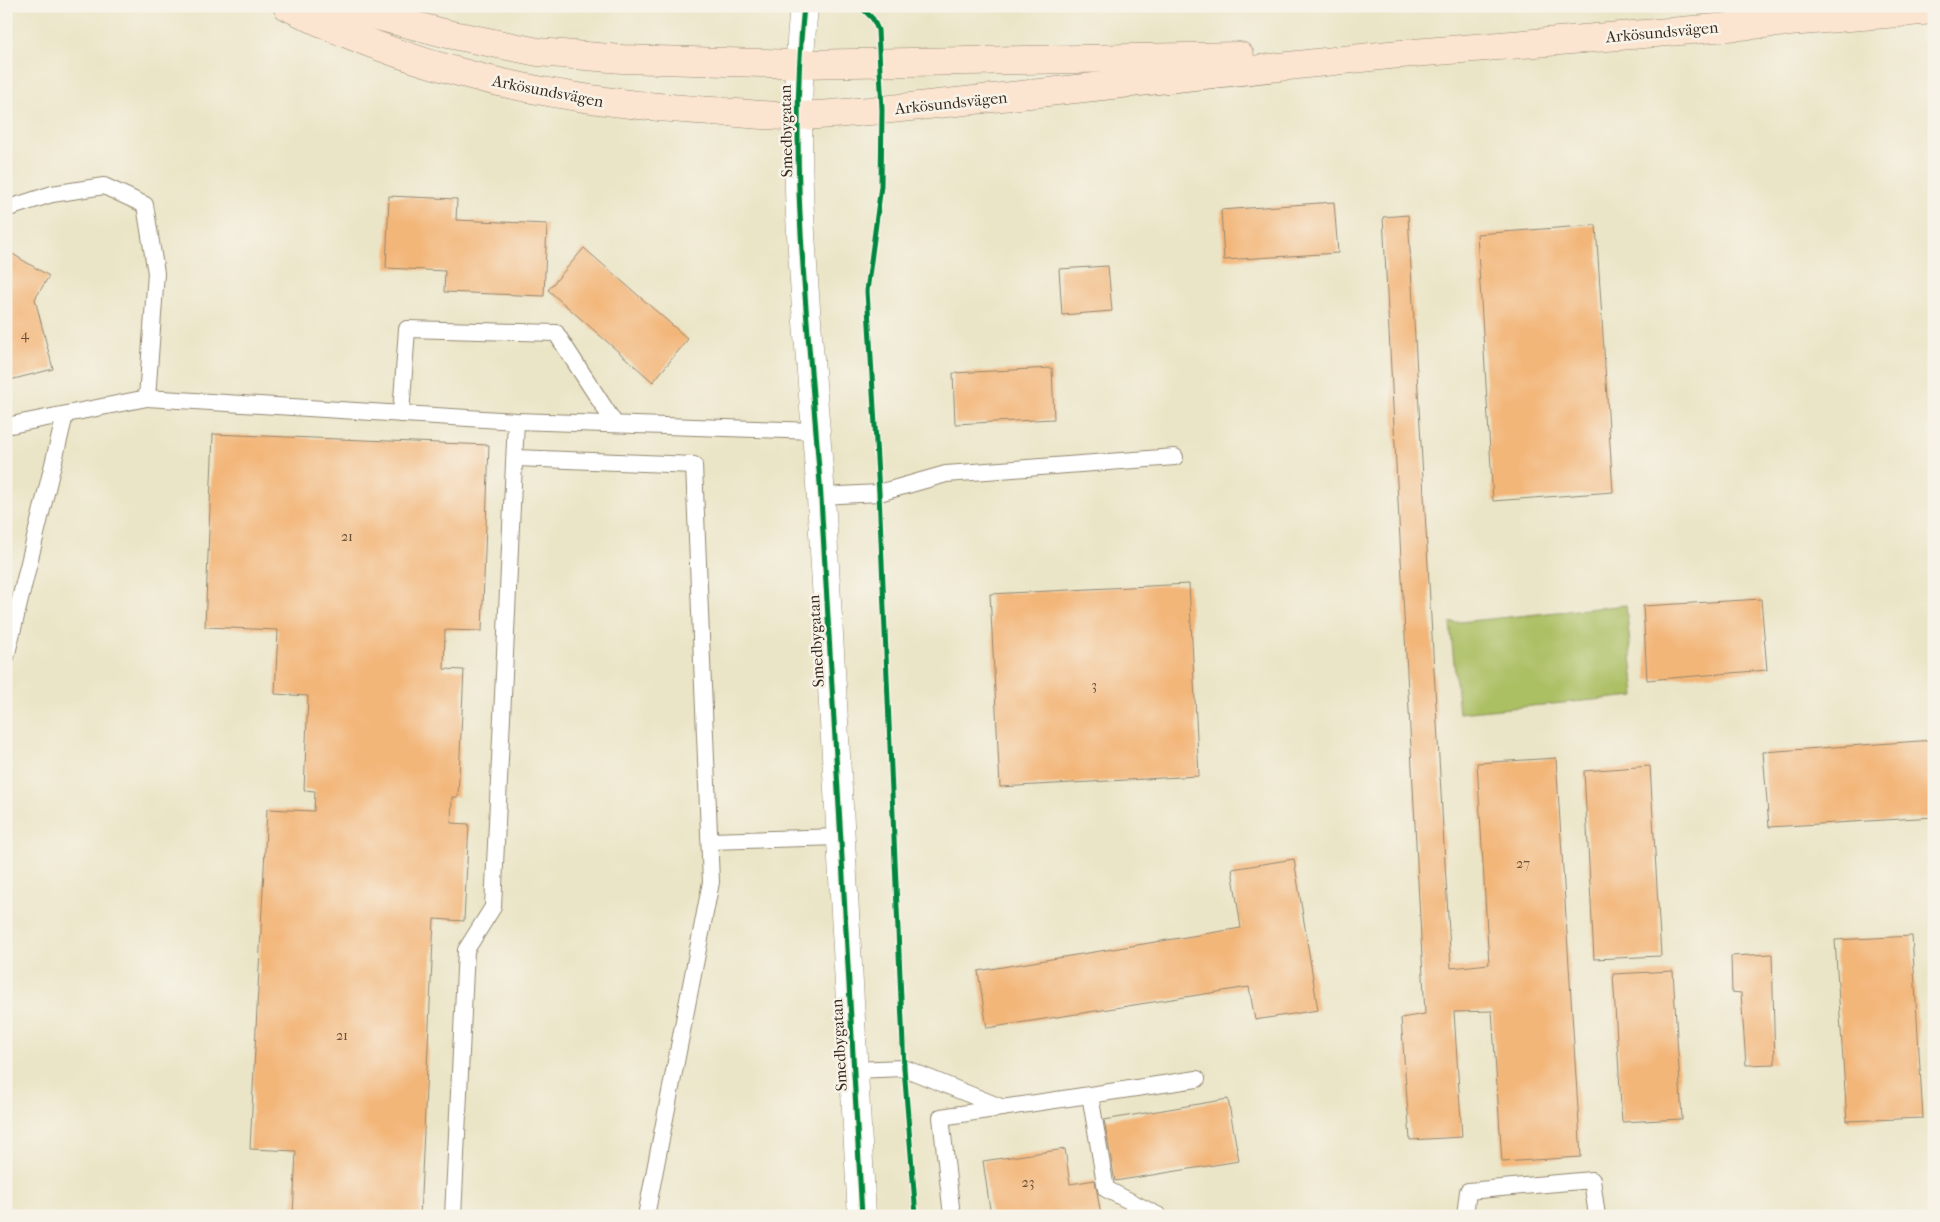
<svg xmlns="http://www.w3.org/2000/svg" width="1940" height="1222" font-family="'IM FELL French Canon',serif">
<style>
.green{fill:#abbf63;stroke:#737440}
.building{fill:#f3b679}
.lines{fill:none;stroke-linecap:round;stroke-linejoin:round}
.service-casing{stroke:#938872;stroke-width:18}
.minor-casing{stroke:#938872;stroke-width:29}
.secondary-casing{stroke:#938872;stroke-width:29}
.service{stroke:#fff;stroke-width:16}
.minor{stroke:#fff;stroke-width:28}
.secondary{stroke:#fce5d0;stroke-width:28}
.cycleway-casing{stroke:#f7f3e8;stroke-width:8}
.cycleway{stroke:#00873e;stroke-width:5}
.labels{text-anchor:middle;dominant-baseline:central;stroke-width:5;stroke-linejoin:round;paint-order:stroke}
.number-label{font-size:14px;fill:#694d35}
.street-label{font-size:16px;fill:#3b2a1e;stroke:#f7f3e8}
</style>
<rect width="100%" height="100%" fill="#f7f3e8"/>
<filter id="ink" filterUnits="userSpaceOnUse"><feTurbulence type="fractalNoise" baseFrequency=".02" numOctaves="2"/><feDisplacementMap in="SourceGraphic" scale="10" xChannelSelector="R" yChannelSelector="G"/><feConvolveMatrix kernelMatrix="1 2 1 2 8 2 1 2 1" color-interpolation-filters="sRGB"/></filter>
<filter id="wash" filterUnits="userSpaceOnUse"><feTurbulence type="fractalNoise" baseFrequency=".0096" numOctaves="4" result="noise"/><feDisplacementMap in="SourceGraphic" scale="20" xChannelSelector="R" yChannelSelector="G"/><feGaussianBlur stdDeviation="1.12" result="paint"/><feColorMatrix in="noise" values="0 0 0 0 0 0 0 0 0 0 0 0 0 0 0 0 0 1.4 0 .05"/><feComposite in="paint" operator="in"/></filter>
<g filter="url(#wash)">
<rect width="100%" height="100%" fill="#ebe5c7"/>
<path class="green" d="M1626,605L1635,696L1459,713L1450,623Z"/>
<g id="blocks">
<g class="building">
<path d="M389,196L457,199L456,220L547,224L544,296L444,292L445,271L386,268Z"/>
<path d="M1334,202L1338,253L1224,260L1221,210Z"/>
<path d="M1408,215L1451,968L1489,964L1477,763L1556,758L1581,1157L1502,1162L1492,1011L1454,1012L1462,1137L1410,1140L1401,1018L1425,1014L1383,217Z"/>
<path d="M1596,225L1613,492L1493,501L1477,234Z"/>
<path d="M584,248L688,339L653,382L548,290Z"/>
<path d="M6,250L49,276L35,299L53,369L6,381Z"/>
<path d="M1108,266L1112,311L1062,315L1059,269Z"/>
<path d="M1052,368L1054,419L955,424L953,373Z"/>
<path d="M213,434L489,445L482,631L445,630L444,669L464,670L458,797H452L451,823L469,824L464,921L434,919L420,1216H293L296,1151L250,1149L267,809L314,811L315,791L304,790L308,696L275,694L278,630L205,627Z"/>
<path d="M1189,584L1199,776L1000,787L990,594Z"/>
<path d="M1761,599L1767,670L1647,680L1643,606Z"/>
<path d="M1934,740V817L1769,827L1763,752Z"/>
<path d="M1650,766L1661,956L1594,959L1584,771Z"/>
<path d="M1294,859L1318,1010L1255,1020L1249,987L987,1028L978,971L1241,928L1232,869Z"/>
<path d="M1912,936L1923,1118L1847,1121L1835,940Z"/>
<path d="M1772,954L1775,1064L1746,1065L1741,993L1732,992L1731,956Z"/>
<path d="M1673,971L1682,1119L1622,1122L1613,974Z"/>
<path d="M1228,1099L1239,1161L1115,1181L1104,1120Z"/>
<path d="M1065,1149L1070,1184L1095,1180L1101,1216H991L983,1161Z"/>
</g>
</g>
</g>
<g filter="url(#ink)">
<use href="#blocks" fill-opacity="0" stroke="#938872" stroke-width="1"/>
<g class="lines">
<defs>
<g id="service">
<path d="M6,209L52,194L104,186L145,205L156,273L147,398L516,421L815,431"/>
<path d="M401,414L407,329L556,333L615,424"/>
<path d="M6,426L147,398"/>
<path d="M516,458L694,465L711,882L646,1216"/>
<path d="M821,496L879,493L946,474L1175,457"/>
<path d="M6,657L65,415"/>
<path d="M710,841L839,837"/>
<path d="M853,1070L904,1068L1003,1108"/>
<path d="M1090,1095L1106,1189L1159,1216"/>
<path d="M453,1216L466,950L493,907L516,421"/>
<path d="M952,1216L941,1117L1197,1079"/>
<path d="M1465,1216L1468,1191L1592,1180L1597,1216"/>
</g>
<path id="minor" d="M804,6C787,169 810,335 821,498C836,737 848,977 862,1216"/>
<g id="secondary">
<path d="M287,6C419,74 565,103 712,111C741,113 770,117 799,116C827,115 854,112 882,110L1389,55L1934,10"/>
<path d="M337,6L448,34L538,52L622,59L797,64L1240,56"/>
</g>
</defs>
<use href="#service" class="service-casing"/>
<use href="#minor" class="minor-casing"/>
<use href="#secondary" class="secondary-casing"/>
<use href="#service" class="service"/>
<use href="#minor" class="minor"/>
<use href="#secondary" class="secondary"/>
<defs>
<g id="cycleway">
<path d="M745,6H809"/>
<path d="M804,6C787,169 810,335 821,498C836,737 848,977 862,1216"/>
<path d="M860,6L873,19L878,30L882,110L881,186L867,291L879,493L904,1068L916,1216"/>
</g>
</defs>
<use href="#cycleway" class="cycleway-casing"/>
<use href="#cycleway" class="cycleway"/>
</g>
</g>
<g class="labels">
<g class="number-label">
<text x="25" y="334">4</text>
<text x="347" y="536">21</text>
<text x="1094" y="685">3</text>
<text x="1523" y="863">27</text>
<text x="342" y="1035">21</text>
<text x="1028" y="1182">23</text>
</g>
<g class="street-label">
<text transform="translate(1662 32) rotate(-5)">Arkösundsvägen</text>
<text transform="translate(548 91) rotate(11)">Arkösundsvägen</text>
<text transform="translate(951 103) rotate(-6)">Arkösundsvägen</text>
<text transform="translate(786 131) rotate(-91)">Smedbygatan</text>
<text transform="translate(816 641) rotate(-93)">Smedbygatan</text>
<text transform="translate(839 1045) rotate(-93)">Smedbygatan</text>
</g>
</g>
<rect width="1940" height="1222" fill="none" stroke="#f7f3e8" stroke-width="25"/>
</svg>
